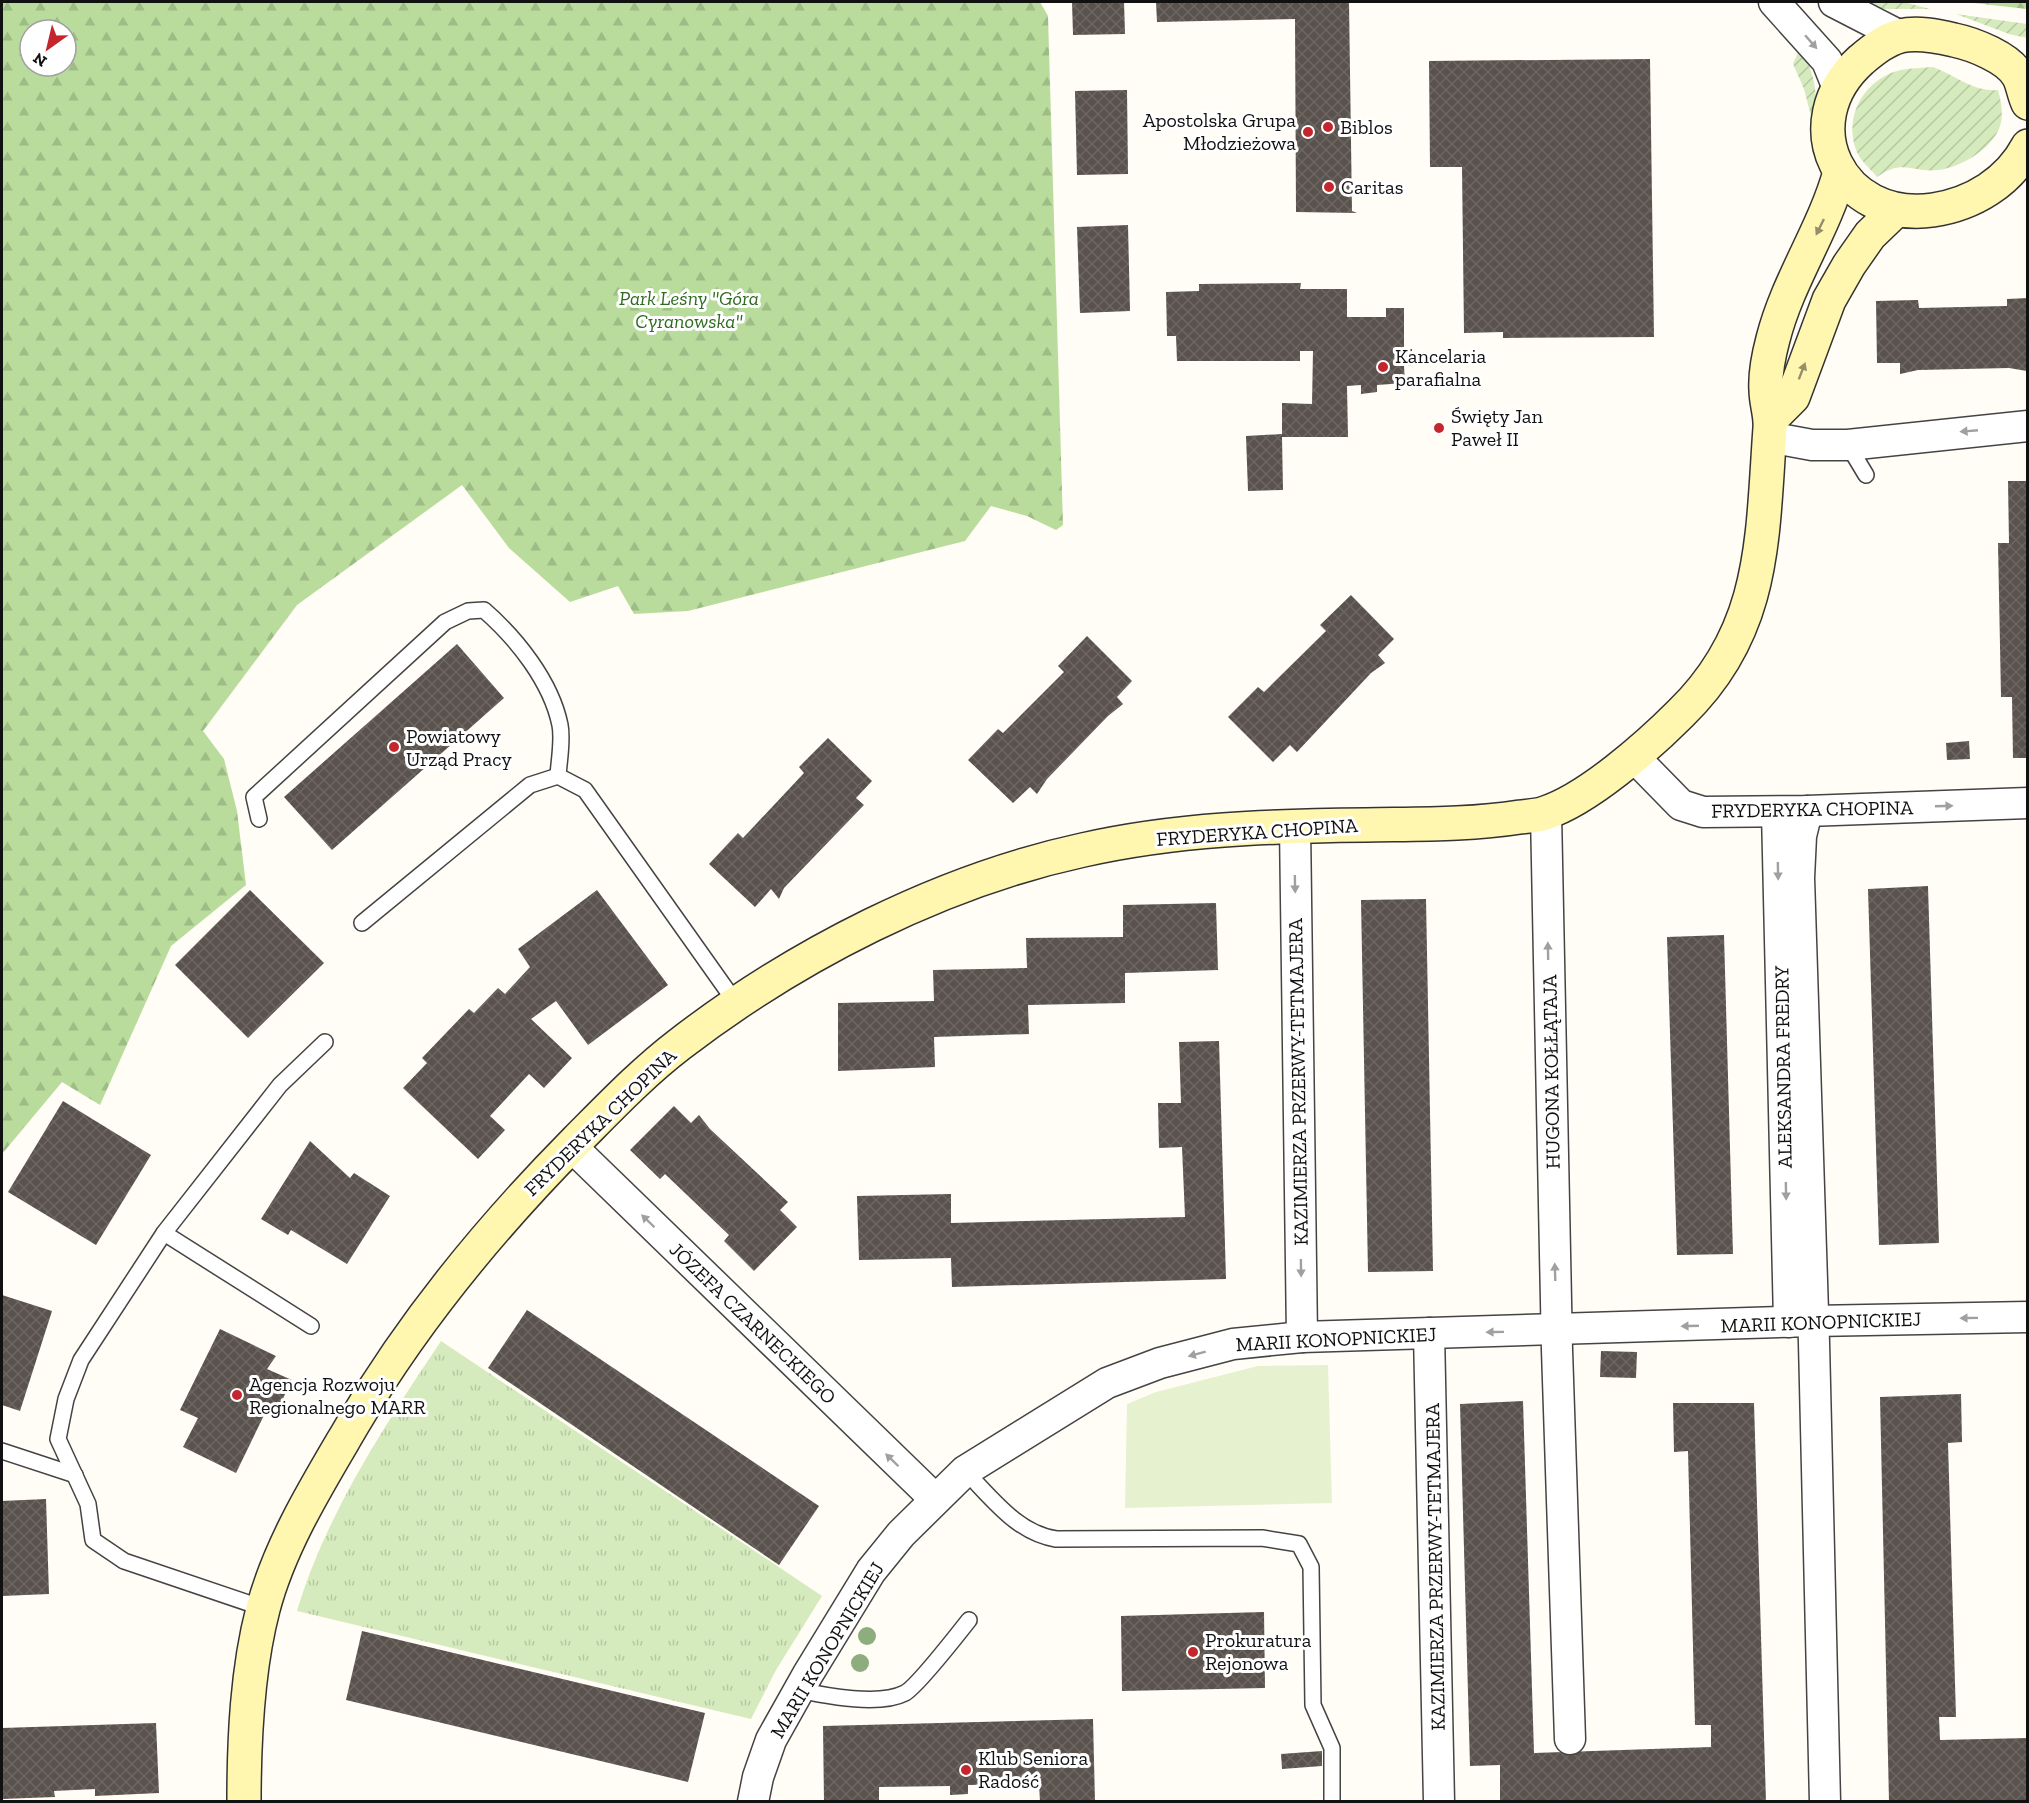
<svg xmlns="http://www.w3.org/2000/svg" width="2029" height="1803" font-family="'Zilla Slab',serif">
<style>
.grass{fill:url(#grass-tufts)}
.forest{fill:url(#forest-firs);fill-rule:evenodd}
.garden{fill:url(#garden-furrows)}
.pitch{fill:#e6f2cf}
.building{fill:url(#building-cross-hatch)}
.lines{fill:none;stroke-linecap:round;stroke-linejoin:round}
.lane-casing{stroke:#444;stroke-width:18}
.street-casing{stroke:#444;stroke-width:33}
.secondary-casing{stroke:#333;stroke-width:36}
.lane{stroke:#fff;stroke-width:15}
.street{stroke:#fff;stroke-width:30}
.secondary{stroke:#fff6b0;stroke-width:33}
.tree{fill:#8dad7f}
.oneway{fill:#a0a0a0}
.oneway2{fill:#948f68}
.poi-dot{fill:#c4262e;stroke:#fff;stroke-width:2}
.labels{text-anchor:middle;dominant-baseline:central;stroke-width:6;stroke-linejoin:round;paint-order:stroke}
.poi-label{font-size:20px;fill:#111;stroke:#fff;text-anchor:start}
.park-label{font-size:20px;font-style:italic;fill:#2f6b1f;stroke:#fff}
.street-label{font-size:20px;fill:#111;stroke:#fff}
</style>
<defs>
<pattern id="grass-tufts" width="24" height="20" patternUnits="userSpaceOnUse" patternTransform="scale(1.5)"><rect width="24" height="20" fill="#d5ebbd"/><path d="M3 7l-1-3M5 7V3M7 7l1-3M15 17l-1-3M17 17v-4M19 17l1-3" fill="none" stroke="#b6c8a1"/></pattern>
<pattern id="forest-firs" width="22" height="20" patternUnits="userSpaceOnUse" patternTransform="scale(1.5)"><rect width="22" height="20" fill="#b9dc9c"/><path d="M5 1l3.5 6h-7zM16 11l3.5 6h-7z" fill="#9ebc85"/></pattern>
<pattern id="garden-furrows" width="10" height="10" patternUnits="userSpaceOnUse" patternTransform="scale(1.5)"><rect width="10" height="10" fill="#d5ebbd"/><path d="M-1 1l2-2M0 10L10 0M9 11l2-2" fill="none" stroke="#b6c8a1"/></pattern>
<pattern id="building-cross-hatch" width="8" height="8" patternUnits="userSpaceOnUse" patternTransform="scale(1.5)"><rect width="8" height="8" fill="#5a524d"/><path d="M0 0l8 8M0 8l8-8" fill="none" stroke="#6d6662"/></pattern>
</defs>
<rect width="100%" height="100%" fill="#fffdf5"/>
<path class="grass" d="M441,1341L822,1596L776,1670L751,1719L297,1611C326,1514 385,1425 441,1341Z"/>
<g class="forest">
<path d="M2,2H1040L1048,16L1063,525L1056,530L1027,516L991,506L965,541L688,611L634,614L618,586L570,602L509,548L462,485L297,605L203,731L224,759L237,811L246,885L171,946L100,1105L62,1082L2,1154ZM30,30H66V66H30Z"/>
<path d="M1965,2H2027V9Z"/>
</g>
<g class="garden">
<path d="M1857,2H1904L1930,9H1884Z"/>
<path d="M1956,14L2027,24V38L2009,34Z"/>
<path d="M1800,48C1817,75 1818,100 1815,131L1804,89L1793,64Z"/>
<path d="M1933,67C1957,76 1973,92 1998,90C2001,101 2003,111 2001,122C1997,146 1961,168 1938,170C1912,173 1903,158 1877,177C1872,170 1863,163 1859,156C1841,121 1862,79 1901,70C1911,68 1923,68 1933,67Z"/>
</g>
<path class="pitch" d="M1328,1365L1332,1503L1125,1508L1127,1404L1156,1392L1258,1366Z"/>
<g class="building">
<path d="M1072,2H1124L1125,34L1073,35Z"/>
<path d="M1156,2H1349L1352,211L1357,213L1296,212L1295,19L1157,22Z"/>
<path d="M1650,59L1654,337L1503,338V332L1464,333L1462,167H1430L1429,61Z"/>
<path d="M1127,90L1128,174L1077,175L1075,91Z"/>
<path d="M1128,225L1130,311L1080,313L1077,227Z"/>
<path d="M1301,283L1300,289H1347V317H1386V308H1404V349H1412V366H1404L1405,383L1377,385V392L1361,394V385L1347,386L1348,437H1282L1283,490L1248,491L1246,436L1282,434V403L1312,404L1313,351H1300V361H1177L1176,336H1167L1166,292L1199,291V284Z"/>
<path d="M2028,298L2027,371L2009,368L1918,370L1900,374V363H1877L1876,301L1918,300L1919,308L2007,306V299Z"/>
<path d="M2008,481H2028V758H2013L2012,697H2001L1998,543H2009Z"/>
<path d="M1351,595L1394,639L1378,655L1385,663L1371,673L1297,752L1290,745L1273,762L1228,717L1258,687L1264,692L1326,631L1320,625Z"/>
<path d="M1087,636L1132,681L1117,697L1123,704L1108,716L1047,779L1037,794L1030,787L1013,803L968,760L998,729L1003,733L1064,672L1058,666Z"/>
<path d="M457,644L504,698L332,850L284,797Z"/>
<path d="M828,738L872,781L856,798L864,805L784,888L779,899L771,889L755,907L709,864L738,833L743,838L804,773L799,767Z"/>
<path d="M1969,741L1970,759L1947,760L1946,743Z"/>
<path d="M1928,886L1939,1243L1879,1245L1868,889Z"/>
<path d="M250,890L324,963L248,1038L175,965Z"/>
<path d="M597,890L668,985L588,1045L556,1001L531,1019L572,1058L544,1088L529,1074L490,1116L505,1130L478,1159L403,1088L427,1063L422,1058L469,1009L474,1013L498,988L505,994L530,967L518,949Z"/>
<path d="M1426,899L1433,1271L1368,1272L1361,900Z"/>
<path d="M1216,903L1218,970L1125,973V1003L1028,1005L1029,1034L934,1037L935,1067L838,1071V1003L934,1001L933,970L1027,968L1026,938L1123,937V905Z"/>
<path d="M1724,935L1733,1254L1677,1255L1667,937Z"/>
<path d="M1219,1041L1226,1279L952,1287L951,1258L859,1260L857,1196L951,1194V1223L1185,1217L1182,1147L1159,1148L1158,1103H1181L1179,1042Z"/>
<path d="M63,1101L151,1155L96,1245L8,1192Z"/>
<path d="M674,1106L691,1123L699,1115L710,1129L788,1202L780,1210L797,1227L754,1271L724,1241L729,1235L665,1174L660,1179L630,1150Z"/>
<path d="M310,1141L350,1178L354,1173L390,1196L347,1264L291,1230L288,1235L261,1219Z"/>
<path d="M2,1295L52,1311L20,1411L2,1405Z"/>
<path d="M527,1310L819,1506L779,1565L488,1368Z"/>
<path d="M220,1329L276,1356L267,1369L292,1380L276,1413L267,1409L236,1473L183,1447L198,1418L180,1410Z"/>
<path d="M1601,1351L1637,1352L1636,1378L1600,1377Z"/>
<path d="M1961,1394L1962,1442L1948,1443L1956,1717H1939L1940,1740L2028,1738V1802H1889L1880,1397Z"/>
<path d="M1523,1401L1534,1753L1711,1747V1725H1695L1688,1451L1674,1452L1673,1403H1754L1766,1802H1500V1765L1470,1766L1460,1404Z"/>
<path d="M46,1499L49,1594L2,1596V1501Z"/>
<path d="M1264,1612L1265,1688L1122,1691L1121,1616Z"/>
<path d="M362,1631L705,1713L688,1782L346,1700Z"/>
<path d="M1093,1719L1095,1802H1040L1039,1784L968,1785V1794L950,1795V1786L879,1787V1802H824L823,1726Z"/>
<path d="M156,1723L159,1793L95,1796V1789L54,1791L55,1797L2,1799V1728Z"/>
<path d="M1322,1751V1766L1282,1769L1281,1754Z"/>
</g>
<g class="lines">
<defs>
<g id="lane">
<path d="M1848,445L1866,475"/>
<path d="M259,819L254,797L445,622L468,611L484,610C516,638 551,681 560,725C563,740 559,760 558,776"/>
<path d="M362,923L530,785L558,776L585,790L736,1003"/>
<path d="M164,1233L311,1326"/>
<path d="M2,1451L75,1475"/>
<path d="M965,1471C992,1498 1017,1533 1056,1539L1262,1538L1299,1544L1311,1567L1313,1705L1332,1748V1802"/>
<path d="M263,1608L124,1561L93,1540L88,1504L58,1439L66,1399L81,1360L164,1233L280,1085L325,1042"/>
<path d="M799,1690C826,1696 880,1706 905,1693C916,1687 958,1634 969,1620"/>
</g>
<g id="street">
<path d="M1774,2L1827,61L1838,88"/>
<path d="M1834,2L1900,36"/>
<path d="M1769,437L1812,445H1848L2028,426"/>
<path d="M1633,756L1681,805L1703,812L1807,811L2028,803"/>
<path d="M1807,811L1801,836L1799,878L1814,1343L1825,1802"/>
<path d="M1777,812L1789,1322"/>
<path d="M1546,813L1557,1350L1570,1739"/>
<path d="M1295,826L1302,1337"/>
<path d="M571,1146L935,1499"/>
<path d="M1429,1333L1439,1802"/>
<path d="M753,1802L758,1777L771,1740L808,1674L871,1571L901,1534L965,1471L1107,1383L1160,1363L1233,1344L1302,1337L1813,1321L2028,1317"/>
</g>
<g id="secondary">
<path d="M2028,103C2024,95 2023,85 2019,77C2010,58 1973,44 1954,40C1937,36 1917,32 1900,36C1885,40 1872,51 1861,60C1791,123 1840,223 1933,210C1973,204 2009,182 2028,146"/>
<path d="M1771,419L1793,397L1829,300L1849,265L1870,235L1895,211"/>
<path d="M244,1802C244,1739 247,1670 263,1609C280,1544 319,1482 353,1424C414,1320 491,1227 576,1141C609,1108 642,1073 680,1044C796,955 940,881 1083,850C1176,829 1271,826 1366,825C1417,824 1469,825 1520,817C1528,816 1537,816 1545,813C1588,799 1648,746 1680,714C1766,631 1762,539 1770,428C1771,415 1766,403 1766,390C1765,375 1769,354 1773,339C1788,280 1824,230 1840,172"/>
</g>
</defs>
<use href="#lane" class="lane-casing"/>
<use href="#street" class="street-casing"/>
<use href="#secondary" class="secondary-casing"/>
<use href="#lane" class="lane"/>
<use href="#street" class="street"/>
<use href="#secondary" class="secondary"/>
</g>
<g class="tree">
<circle cx="867" cy="1636" r="9"/>
<circle cx="860" cy="1663" r="9"/>
</g>
<defs><path id="oneway-solid" d="M-6-.8H1V-3.2L6.5 0L1 3.2V.8H-6Z" transform="scale(1.5)"/></defs>
<g class="oneway">
<use href="#oneway-solid" transform="translate(1811 42) rotate(49)"/>
<use href="#oneway-solid" transform="translate(1969 431) rotate(175)"/>
<use href="#oneway-solid" transform="translate(1944 806) rotate(-2)"/>
<use href="#oneway-solid" transform="translate(1778 871) rotate(89)"/>
<use href="#oneway-solid" transform="translate(1295 884) rotate(89)"/>
<use href="#oneway-solid" transform="translate(1548 951) rotate(-91)"/>
<use href="#oneway-solid" transform="translate(1786 1191) rotate(89)"/>
<use href="#oneway-solid" transform="translate(648 1221) rotate(-136)"/>
<use href="#oneway-solid" transform="translate(1301 1268) rotate(89)"/>
<use href="#oneway-solid" transform="translate(1555 1272) rotate(-92)"/>
<use href="#oneway-solid" transform="translate(1969 1318) rotate(179)"/>
<use href="#oneway-solid" transform="translate(1690 1326) rotate(178)"/>
<use href="#oneway-solid" transform="translate(1495 1332) rotate(179)"/>
<use href="#oneway-solid" transform="translate(1197 1354) rotate(165)"/>
<use href="#oneway-solid" transform="translate(892 1460) rotate(-136)"/>
</g>
<g class="oneway2">
<use href="#oneway-solid" transform="translate(1820 227) rotate(116)"/>
<use href="#oneway-solid" transform="translate(1802 371) rotate(-69)"/>
</g>
<g class="poi-dot">
<circle cx="1328" cy="127" r="6"/>
<circle cx="1308" cy="132" r="6"/>
<circle cx="1329" cy="187" r="6"/>
<circle cx="1383" cy="367" r="6"/>
<circle cx="1439" cy="428" r="6"/>
<circle cx="394" cy="747" r="6"/>
<circle cx="237" cy="1395" r="6"/>
<circle cx="1193" cy="1652" r="6"/>
<circle cx="966" cy="1770" r="6"/>
</g>
<g class="labels">
<g class="poi-label">
<text x="1296" y="120" text-anchor="end">Apostolska Grupa<tspan x="1296" dy="23">Młodzieżowa</tspan></text>
<text x="1340" y="127">Biblos</text>
<text x="1341" y="187">Caritas</text>
<text x="1395" y="356">Kancelaria<tspan x="1395" dy="23">parafialna</tspan></text>
<text x="1451" y="416">Święty Jan<tspan x="1451" dy="23">Paweł II</tspan></text>
<text x="406" y="736">Powiatowy<tspan x="406" dy="23">Urząd Pracy</tspan></text>
<text x="249" y="1384">Agencja Rozwoju<tspan x="249" dy="23">Regionalnego MARR</tspan></text>
<text x="1205" y="1640">Prokuratura<tspan x="1205" dy="23">Rejonowa</tspan></text>
<text x="978" y="1758">Klub Seniora<tspan x="978" dy="23">Radość</tspan></text>
</g>
<g class="park-label">
<text x="689" y="298">Park Leśny "Góra<tspan x="689" dy="23">Cyranowska"</tspan></text>
</g>
<g class="street-label">
<text transform="translate(1812 809) rotate(-1)">FRYDERYKA CHOPINA</text>
<text transform="translate(1257 832) rotate(-4)">FRYDERYKA CHOPINA</text>
<text transform="translate(1783 1067) rotate(-91)">ALEKSANDRA FREDRY</text>
<text transform="translate(1551 1072) rotate(-91)">HUGONA KOŁŁĄTAJA</text>
<text transform="translate(1298 1082) rotate(-91)">KAZIMIERZA PRZERWY-TETMAJERA</text>
<text transform="translate(600 1122) rotate(-44)">FRYDERYKA CHOPINA</text>
<text transform="translate(1821 1322) rotate(-2)">MARII KONOPNICKIEJ</text>
<text transform="translate(753 1323) rotate(44)">JÓZEFA CZARNECKIEGO</text>
<text transform="translate(1336 1339) rotate(-3)">MARII KONOPNICKIEJ</text>
<text transform="translate(1435 1567) rotate(-91)">KAZIMIERZA PRZERWY-TETMAJERA</text>
<text transform="translate(827 1650) rotate(-59)">MARII KONOPNICKIEJ</text>
</g>
</g>
<rect width="2029" height="1803" fill="none" stroke="#111111" stroke-width="6"/>
<g transform="translate(48 48) rotate(214)"><circle r="28" fill="#ffffff" stroke="#a0a0a0" stroke-width="1.5"/>
<path d="M0-4.5L10 22L0 15L-10 22Z" fill="#c4262e"/>
<text y="-9" font-size="16" font-weight="bold" text-anchor="middle" fill="#111111">N</text>
</g>
</svg>
